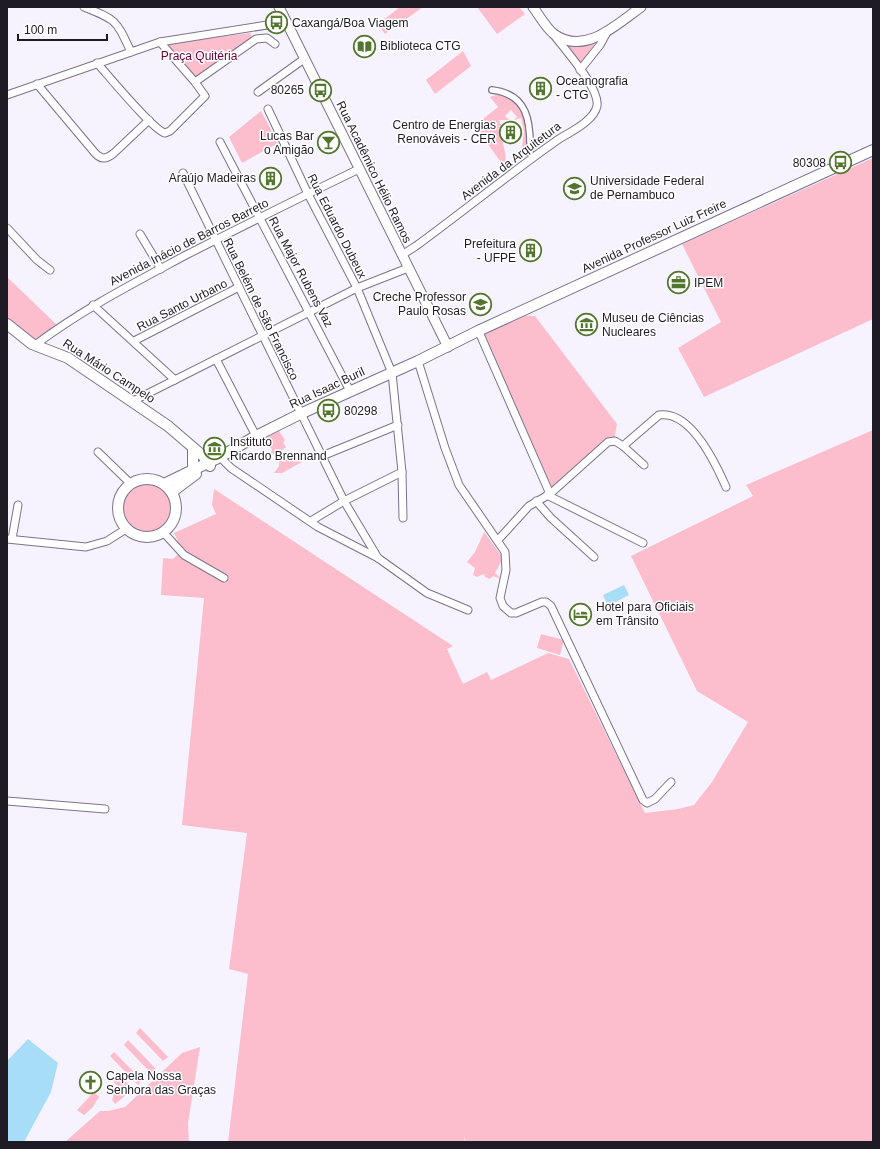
<svg xmlns="http://www.w3.org/2000/svg" width="880" height="1149" font-family="Helvetica,sans-serif">
<style>
.green{fill:#fcbdcc}
.water{fill:#a8ddf8}
.lines{fill:none;stroke-linecap:round;stroke-linejoin:round}
.pedestrian-casing{stroke:#7a748d;stroke-width:8}
.minor-casing{stroke:#7a748d;stroke-width:9}
.tertiary-casing{stroke:#7a748d;stroke-width:11}
.secondary-casing{stroke:#7a748d;stroke-width:12}
.pedestrian{stroke:#fff;stroke-width:5.5}
.minor{stroke:#fff;stroke-width:7}
.tertiary{stroke:#fff;stroke-width:9}
.secondary{stroke:#fff;stroke-width:10}
.labels{text-anchor:middle;dominant-baseline:central;stroke-width:3;stroke-linejoin:round;paint-order:stroke}
.poi-label{font-size:12px;fill:#1e1b25;stroke:#fff;text-anchor:start}
.park-label{font-size:12px;fill:#6c0032;stroke:#fff}
.street-label{font-size:12px;fill:#1e1b25;stroke:#fff}
</style>
<rect width="100%" height="100%" fill="#f6f3ff"/>
<g class="green">
<path d="M400,7H423L385,34L378,24Z"/>
<path d="M477,7H519L525,14L497,34Z"/>
<path d="M251,33L252,39L199,77H195L167,46L174,42Z"/>
<path d="M594,41V45L580,64L567,46H585Z"/>
<path d="M463,51L471,66L435,94L426,80Z"/>
<path d="M504,92C527,112 526,118 529,147H522L524,132L521,118L514,120L517,117L511,110L505,116L509,120H498L501,122L498,123L501,124V126H497L500,127L501,129L497,128L501,132L498,131L501,133V134H498L502,138L499,137L502,138C504,149 507,156 505,168L477,129L482,125L479,122L498,107L490,97Z"/>
<path d="M261,111L278,143L242,163L229,137Z"/>
<path d="M873,158V319L704,397L678,348L721,322L682,244Z"/>
<path d="M7,277L57,325L34,342L7,321Z"/>
<path d="M515,315L535,316L617,424L614,441L559,489L549,487L478,331Z"/>
<path d="M873,430V1142H466L464,1136L465,1142H228L248,974L229,969L247,833L182,825L204,598L161,595L163,558L173,559L182,550L174,533L216,514L212,505L214,489L453,646L447,649L463,684L487,672L491,680L548,653L569,659L645,813L678,809L694,805L712,782L748,722L697,691L631,556L753,496L746,485Z"/>
<path d="M279,431L285,440L283,443L286,447L282,450L291,457L296,453L302,462L282,473H274L279,466V460L275,458L277,455L271,453L272,449L264,441L265,438Z"/>
<circle cx="147" cy="508" r="25"/>
<path d="M484,532L503,558L495,573L501,579L493,576L490,579L485,577L484,574L477,577L473,575L475,568L467,562L475,552Z"/>
<path d="M541,634L564,640L560,655L537,648Z"/>
<path d="M140,1028L168,1057L163,1061L136,1033Z"/>
<path d="M128,1040L156,1069L151,1073L124,1045Z"/>
<path d="M200,1047L188,1123L189,1142H65L100,1111H108L125,1107L182,1053Z"/>
<path d="M114,1052L142,1080L138,1085L110,1056Z"/>
<path d="M118,1073L131,1087V1091L115,1104L112,1100L115,1090L118,1087L111,1078Z"/>
<path d="M94,1092L99,1097L92,1108L84,1115L77,1110Z"/>
</g>
<g class="water">
<path d="M624,585L629,595L608,606L603,595Z"/>
<path d="M28,1039L58,1063L51,1092L24,1142H7V1061Z"/>
</g>
<g class="lines">
<defs>
<path id="pedestrian" d="M492,90C528,94 531,122 530,153"/>
<g id="minor">
<path d="M84,7C117,20 116,20 131,52"/>
<path d="M97,63C108,75 153,130 165,133L170,131L205,96L195,82L160,42"/>
<path d="M580,70L600,45L607,32"/>
<path d="M195,82L256,39L267,38L275,44"/>
<path d="M37,84L95,153C101,160 107,159 114,153L149,120"/>
<path d="M258,92L304,59"/>
<path d="M7,95L160,42L286,22"/>
<path d="M268,109L308,194L357,288L392,373L402,472L403,518"/>
<path d="M220,142L350,391"/>
<path d="M183,173L344,501L378,558"/>
<path d="M7,228L37,260L50,270"/>
<path d="M140,234L161,269"/>
<path d="M402,255L416,246C464,211 510,173 559,139C570,132 594,121 597,106C600,88 565,50 554,35"/>
<path d="M93,305L175,380"/>
<path d="M479,332L550,494"/>
<path d="M134,341L239,287"/>
<path d="M35,345C83,309 134,283 186,255C243,226 301,197 359,169"/>
<path d="M216,359L256,436"/>
<path d="M418,361L445,448L459,485L505,552L506,570L500,598L503,606L511,613H516L542,602H546L551,606L643,800L647,803L655,799L671,782"/>
<path d="M133,401L357,288L408,268"/>
<path d="M623,446L644,465"/>
<path d="M98,452L131,484"/>
<path d="M322,456L398,425"/>
<path d="M220,457L231,468L318,527L378,558L427,593L468,610"/>
<path d="M547,495L643,543"/>
<path d="M536,501L551,518L594,557"/>
<path d="M311,521L344,501L402,472"/>
<path d="M163,532L184,555L224,578"/>
<path d="M7,539L86,547L107,541L126,529"/>
<path d="M12,539L18,505"/>
<path d="M498,540L529,506L550,494L608,442L615,441L623,446L659,415C691,410 716,464 726,487"/>
<path d="M7,801L105,809"/>
</g>
<g id="tertiary">
<path d="M279,7L448,347"/>
<path d="M533,7C539,15 546,28 554,34C584,56 616,25 641,7"/>
</g>
<g id="secondary">
<path d="M7,324L32,344L68,358L168,426L203,456L210,466"/>
<path d="M193,448V469"/>
<circle cx="147" cy="508" r="29"/>
<path d="M164,484L220,457L256,436L300,414L418,361L478,331L873,150"/>
<path d="M172,492L196,474"/>
</g>
</defs>
<use href="#pedestrian" class="pedestrian-casing"/>
<use href="#minor" class="minor-casing"/>
<use href="#tertiary" class="tertiary-casing"/>
<use href="#secondary" class="secondary-casing"/>
<use href="#pedestrian" class="pedestrian"/>
<use href="#minor" class="minor"/>
<use href="#tertiary" class="tertiary"/>
<use href="#secondary" class="secondary"/>
</g>
<defs>
<symbol id="bus-ring" viewBox="-11 -11 22 22"><circle r="9.5" fill="#fff" stroke="#53762e" stroke-width="1.5"/><path d="M-5-6H5V4H4V6H2V4H-2V6H-4V4H-5ZM-3.5-4V0h7V-4ZM-3.5 1.2v1.5H-2V1.2ZM2 1.2v1.5H3.5V1.2Z" fill="#53762e"/></symbol>
<symbol id="library-ring" viewBox="-11 -11 22 22"><circle r="9.5" fill="#fff" stroke="#53762e" stroke-width="1.5"/><path d="M-6-4Q-3-5.5-.7-3.5V5Q-3 3-6 4ZM6-4Q3-5.5 .7-3.5V5Q3 3 6 4Z" fill="#53762e"/></symbol>
<symbol id="building-ring" viewBox="-11 -11 22 22"><circle r="9.5" fill="#fff" stroke="#53762e" stroke-width="1.5"/><path d="M-4-6H4V6H1V3H-1V6H-4ZM-2.5-4.3h1.7v1.8h-1.7ZM.8-4.3h1.7v1.8H.8ZM-2.5-1h1.7V.8h-1.7ZM.8-1h1.7V.8H.8Z" fill="#53762e"/></symbol>
<symbol id="bar-ring" viewBox="-11 -11 22 22"><circle r="9.5" fill="#fff" stroke="#53762e" stroke-width="1.5"/><path d="M-6-5H6L.8 .8V4.5H3.5V6h-7V4.5H-.8V.8Z" fill="#53762e"/></symbol>
<symbol id="university-ring" viewBox="-11 -11 22 22"><circle r="9.5" fill="#fff" stroke="#53762e" stroke-width="1.5"/><path d="M0-5L7-2L0 1L-7-2ZM-4 1L0 2.5L4 1V4Q0 6-4 4Z" fill="#53762e"/></symbol>
<symbol id="office-ring" viewBox="-11 -11 22 22"><circle r="9.5" fill="#fff" stroke="#53762e" stroke-width="1.5"/><path d="M-6-3h4V-5.5h4V-3h4V5H-6ZM-1-4.5V-3h2v-1.5ZM-6 0V1H6V0Z" fill="#53762e"/></symbol>
<symbol id="school-ring" viewBox="-11 -11 22 22"><circle r="9.5" fill="#fff" stroke="#53762e" stroke-width="1.5"/><path d="M0-5L7-2L0 1L-7-2ZM-4 1L0 2.5L4 1V4Q0 6-4 4Z" fill="#53762e"/></symbol>
<symbol id="museum-ring" viewBox="-11 -11 22 22"><circle r="9.5" fill="#fff" stroke="#53762e" stroke-width="1.5"/><path d="M0-6L6-3V-2H-6V-3ZM-5-1h2V3h-2ZM-1-1h2V3h-2ZM3-1h2V3H3ZM-6 4H6V6H-6Z" fill="#53762e"/></symbol>
<symbol id="hotel-ring" viewBox="-11 -11 22 22"><circle r="9.5" fill="#fff" stroke="#53762e" stroke-width="1.5"/><path d="M-6-4.5h1.5V1H6V5H4.5V3h-9V5H-6ZM-4 0a1.8 1.8 0 1 1 3.6 0ZM.5 0V-2.5h3Q6-2.5 6 0Z" fill="#53762e"/></symbol>
<symbol id="church-ring" viewBox="-11 -11 22 22"><circle r="9.5" fill="#fff" stroke="#53762e" stroke-width="1.5"/><path d="M-1.2-6h2.4v3.5h3.3v2.4h-3.3V6h-2.4V-.1h-3.3v-2.4h3.3Z" fill="#53762e"/></symbol>
</defs>
<g fill-rule="evenodd">
<use href="#bus-ring" x="264" y="10" width="25" height="25"/>
<use href="#library-ring" x="352" y="34" width="25" height="25"/>
<use href="#building-ring" x="528" y="76" width="25" height="25"/>
<use href="#bus-ring" x="308" y="78" width="25" height="25"/>
<use href="#building-ring" x="498" y="120" width="25" height="25"/>
<use href="#bar-ring" x="316" y="130" width="25" height="25"/>
<use href="#bus-ring" x="828" y="150" width="25" height="25"/>
<use href="#building-ring" x="258" y="166" width="25" height="25"/>
<use href="#university-ring" x="562" y="176" width="25" height="25"/>
<use href="#building-ring" x="518" y="238" width="25" height="25"/>
<use href="#office-ring" x="666" y="270" width="25" height="25"/>
<use href="#school-ring" x="468" y="292" width="25" height="25"/>
<use href="#museum-ring" x="574" y="312" width="25" height="25"/>
<use href="#bus-ring" x="316" y="398" width="25" height="25"/>
<use href="#museum-ring" x="202" y="436" width="25" height="25"/>
<use href="#hotel-ring" x="568" y="602" width="25" height="25"/>
<use href="#church-ring" x="78" y="1070" width="25" height="25"/>
</g>
<g class="labels">
<g class="poi-label">
<text x="292" y="23">Caxangá/Boa Viagem</text>
<text x="380" y="46">Biblioteca CTG</text>
<text x="556" y="81">Oceanografia<tspan x="556" dy="14">- CTG</tspan></text>
<text x="304" y="90" text-anchor="end">80265</text>
<text x="496" y="125" text-anchor="end">Centro de Energias<tspan x="496" dy="14">Renováveis - CER</tspan></text>
<text x="314" y="136" text-anchor="end">Lucas Bar<tspan x="314" dy="14">o Amigão</tspan></text>
<text x="826" y="163" text-anchor="end">80308</text>
<text x="256" y="178" text-anchor="end">Araújo Madeiras</text>
<text x="590" y="181">Universidade Federal<tspan x="590" dy="14">de Pernambuco</tspan></text>
<text x="516" y="244" text-anchor="end">Prefeitura<tspan x="516" dy="14">- UFPE</tspan></text>
<text x="694" y="283">IPEM</text>
<text x="466" y="297" text-anchor="end">Creche Professor<tspan x="466" dy="14">Paulo Rosas</tspan></text>
<text x="602" y="318">Museu de Ciências<tspan x="602" dy="14">Nucleares</tspan></text>
<text x="344" y="411">80298</text>
<text x="230" y="442">Instituto<tspan x="230" dy="14">Ricardo Brennand</tspan></text>
<text x="596" y="607">Hotel para Oficiais<tspan x="596" dy="14">em Trânsito</tspan></text>
<text x="106" y="1076">Capela Nossa<tspan x="106" dy="14">Senhora das Graças</tspan></text>
</g>
<g class="park-label">
<text x="199" y="56">Praça Quitéria</text>
</g>
<g class="street-label">
<text transform="translate(511 161) rotate(-37)">Avenida da Arquitetura</text>
<text transform="translate(374 172) rotate(64)">Rua Acadêmico Hélio Ramos</text>
<text transform="translate(337 226) rotate(63)">Rua Eduardo Dubeux</text>
<text transform="translate(654 236) rotate(-25)">Avenida Professor Luiz Freire</text>
<text transform="translate(189 242) rotate(-27)">Avenida Inácio de Barros Barreto</text>
<text transform="translate(301 272) rotate(62)">Rua Major Rubens Vaz</text>
<text transform="translate(182 305) rotate(-27)">Rua Santo Urbano</text>
<text transform="translate(261 309) rotate(64)">Rua Belém de São Francisco</text>
<text transform="translate(109 371) rotate(33)">Rua Mário Campelo</text>
<text transform="translate(327 388) rotate(-25)">Rua Isaac Buril</text>
</g>
</g>
<rect width="880" height="1149" fill="none" stroke="#1e1b25" stroke-width="16"/>
<path d="M18 34v6h89v-6" fill="none" stroke="#1e1b25" stroke-width="2"/>
<text x="24" y="34" font-size="12" fill="#1e1b25" stroke="#ffffff" stroke-width="3" paint-order="stroke">100 m</text>
</svg>
